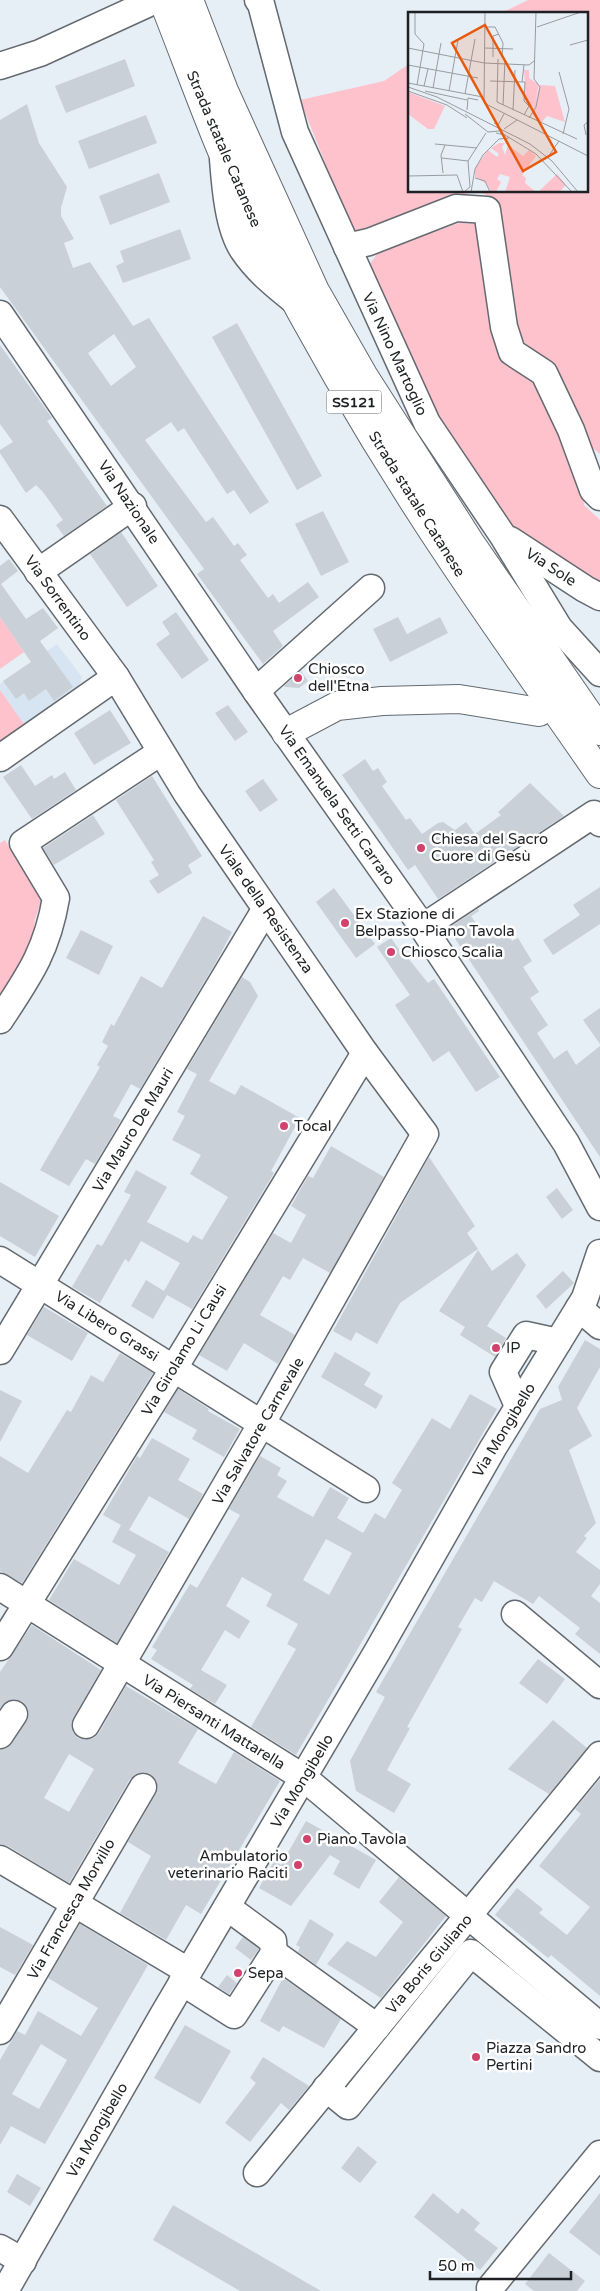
<svg xmlns="http://www.w3.org/2000/svg" width="600" height="2291" font-family="'Varela Round',sans-serif">
<style>
.built{fill:#d7e4f1}
.green{fill:#fec2cd}
.building{fill:#c9d0d7;fill-rule:evenodd}
.lines{fill:none;stroke-linecap:round;stroke-linejoin:round}
.minor-casing{stroke:#646a70;stroke-width:29}
.major-casing{stroke:#646a70;stroke-width:30}
.minor{stroke:#fff;stroke-width:26}
.major{stroke:#fff;stroke-width:28}
.poi-dot{fill:#d1436d;stroke:#fff;stroke-width:2}
.labels{text-anchor:middle;dominant-baseline:central;stroke-width:5;stroke-linejoin:round;paint-order:stroke}
.shield{fill:#fff;stroke:#626365;stroke-width:1}
.shield-label{font-size:14px;font-weight:bold;fill:#1e2023}
.street-label{font-size:15px;fill:#1e2023;stroke:#fff}
.poi-label{font-size:15px;fill:#1e2023;stroke:#fff;text-anchor:start}
.inset-road{fill:none;stroke:#979ca2;stroke-width:1}
.view{fill:#e8590c;fill-opacity:0.15;stroke:#e8590c;stroke-width:2.5}
.inset-edge{fill:none;stroke:#1e2023;stroke-width:2.5}
</style>
<rect width="100%" height="100%" fill="#e7eff6"/>
<path class="built" d="M57,644L82,677L78,693L26,727L0,690V684Z"/>
<g class="green">
<path d="M528,0H600V454L589,445L561,377L520,338L511,314L501,214L490,197L478,191H586V14H499Z"/>
<path d="M409,64V191H474L354,235L300,100L384,81Z"/>
<path d="M459,223L480,224L489,278L539,382L586,493L584,505L600,520V588L511,533L440,419L368,267L379,251Z"/>
<path d="M0,617L24,652L0,669Z"/>
<path d="M0,690L26,727L0,744Z"/>
<path d="M5,840L42,900L35,919L32,949L0,1007V843Z"/>
</g>
<g class="building">
<path d="M125,59L135,86L66,113L55,86Z"/>
<path d="M27,104L39,143L67,187L61,208V216L74,239L64,243L73,268L90,262L133,326L149,318L269,502L250,514L234,490L227,494L184,428L178,432L171,422L145,440L206,522L213,517L234,546L238,543L247,555L240,560L268,598L273,594L279,603L308,582L319,597L273,631L283,646L263,664L197,574L204,569L0,287V120ZM114,334L136,367L111,386L88,353Z"/>
<path d="M146,115L157,143L89,169L78,141Z"/>
<path d="M159,173L170,202L110,225L99,196Z"/>
<path d="M180,229L191,259L123,283L116,266L124,262L120,251Z"/>
<path d="M237,323L322,476L297,490L212,337Z"/>
<path d="M0,345L52,418L47,421L107,506L64,536L56,525L63,520L43,492L36,485L26,493L0,453V450L13,442L0,424Z"/>
<path d="M323,511L349,562L321,576L295,524Z"/>
<path d="M121,532L158,586L127,607L90,554Z"/>
<path d="M9,559L18,571L1,584L26,619L43,608L58,628L40,641L73,687L54,701L46,689L29,701L24,693L16,699L3,681L31,662L0,617V566Z"/>
<path d="M176,612L209,660L182,679L156,644L170,634L162,622Z"/>
<path d="M398,617L407,634L440,617L448,633L390,662L373,629Z"/>
<path d="M301,671L308,681L299,688L285,687L284,686Z"/>
<path d="M228,705L248,732L235,741L215,713Z"/>
<path d="M110,710L131,743L94,765L74,733Z"/>
<path d="M365,759L373,771L378,768L387,782L382,786L406,820L410,818L422,834L438,823L443,822L455,830L466,822L475,834L501,815L498,812L530,783L564,816L438,899L415,865L408,870L342,775Z"/>
<path d="M21,765L35,786L52,775L54,779L65,772L76,790L32,819L3,777Z"/>
<path d="M152,776L202,856L188,865L192,873L158,894L149,881L159,875L151,862L154,860L116,800Z"/>
<path d="M263,779L278,800L260,812L245,791Z"/>
<path d="M93,815L105,834L54,865L43,848Z"/>
<path d="M600,887V924L553,955L543,940L580,915L573,905Z"/>
<path d="M334,888L375,944L356,958L316,902Z"/>
<path d="M478,909L479,911L471,916L487,939L504,928L512,941L518,938L532,961L523,967L539,992L530,998L548,1025L537,1033L554,1059L567,1050L576,1065L600,1046V1157L448,928Z"/>
<path d="M203,916L232,932L216,962L140,1089L131,1084L113,1116L121,1120L95,1164L86,1159L69,1186L40,1170L100,1067L97,1065L108,1046L102,1042L111,1024L114,1026L141,976L162,988Z"/>
<path d="M81,930L113,946L99,975L66,958Z"/>
<path d="M391,938L406,959L408,958L428,983L434,979L500,1077L476,1092L449,1051L433,1062L395,1005L410,995L377,947Z"/>
<path d="M242,977L250,982L258,996L209,1081L235,1095L241,1085L300,1118L271,1171L274,1173L192,1309L167,1295L153,1319L131,1306L146,1280L164,1291L180,1263L141,1241L129,1262L125,1259L100,1303L72,1287L97,1244L102,1246L131,1195L124,1192L136,1170L167,1187L147,1222L188,1243L193,1235L202,1240L228,1197L190,1174L201,1155L172,1140L185,1116L177,1112L197,1074L187,1069Z"/>
<path d="M600,1008V1044L583,1020Z"/>
<path d="M331,1146L384,1177L330,1273L303,1258L290,1280L283,1276L260,1315L295,1335L278,1364L244,1343L227,1371L199,1355L273,1233L291,1243L306,1215L291,1206L308,1176L313,1178Z"/>
<path d="M429,1157L475,1226L467,1233L478,1249L400,1303L377,1344L356,1332L351,1341L333,1331Z"/>
<path d="M0,1182L59,1216L35,1257L0,1236Z"/>
<path d="M557,1188L573,1210L562,1219L546,1197Z"/>
<path d="M478,1250L492,1271L517,1253L526,1265L487,1326L506,1338L495,1357L460,1335L465,1327L439,1311Z"/>
<path d="M563,1271L574,1283L546,1309L536,1296Z"/>
<path d="M44,1307L88,1333L72,1361L27,1335Z"/>
<path d="M585,1340L600,1349V1367L577,1408L592,1436L569,1450L596,1523L584,1536L587,1538L576,1552L600,1570V1584L591,1596L600,1603V1654L575,1634L580,1628L539,1596L533,1604L494,1581L482,1602L475,1598L458,1627L462,1629L407,1727L410,1728L387,1770L411,1784L394,1813L356,1791L350,1761L385,1697L376,1692L540,1409L562,1400L558,1387Z"/>
<path d="M335,1352L371,1373L364,1385L383,1396L376,1409L321,1377Z"/>
<path d="M120,1353L153,1373L22,1583L0,1571V1456L28,1473L67,1410L71,1412L91,1375L103,1382Z"/>
<path d="M178,1389L209,1409L208,1411L240,1429L224,1457L192,1439L197,1430L164,1412Z"/>
<path d="M0,1390L22,1401L0,1442Z"/>
<path d="M470,1394L497,1409L296,1755L251,1727L296,1649L287,1644L298,1624L266,1606L272,1594L242,1577L226,1606L250,1621L239,1639L225,1630L201,1670L227,1685L215,1704L190,1689L193,1685L151,1659L157,1650L152,1647L190,1584L197,1588L240,1515L229,1509L260,1456L281,1468L277,1475L287,1481L277,1497L313,1517L330,1487L349,1498L337,1518L363,1533L375,1513L385,1519L402,1490L392,1483L432,1418L450,1429ZM326,1539L352,1553L329,1595L303,1580Z"/>
<path d="M152,1438L190,1459L178,1480L203,1494L189,1519L149,1496L129,1530L169,1552L117,1643L49,1600L74,1559L119,1585L136,1555L112,1542L121,1525L103,1515L137,1456L140,1458Z"/>
<path d="M32,1625L101,1670L73,1718L71,1725L73,1733L78,1738L86,1740L94,1738L99,1733L126,1686L198,1729L178,1763L216,1784L234,1752L280,1781L201,1914L186,1905L166,1940L120,1913L151,1856L128,1842L156,1794L158,1788L156,1780L150,1774L144,1772L136,1774L130,1779L69,1883L8,1846L0,1844V1750L7,1748L12,1743L26,1722L29,1714L27,1707L23,1702L15,1699L7,1701L0,1708V1672ZM69,1754L94,1769L69,1812L44,1798Z"/>
<path d="M538,1659L565,1679L547,1704L519,1683Z"/>
<path d="M553,1720L587,1748L549,1794L508,1769Z"/>
<path d="M600,1779V1996L551,1955L548,1958L495,1915L517,1888L543,1909L539,1913L567,1935L590,1907L539,1866L581,1814L575,1809Z"/>
<path d="M306,1821L376,1860L359,1889L333,1874L340,1861L330,1855L291,1906L259,1888L274,1861L281,1865Z"/>
<path d="M399,1877L446,1916L381,1998L327,1964L347,1941L376,1957L403,1922L379,1902Z"/>
<path d="M310,1919L334,1934L316,1965L298,1952L300,1947L296,1945Z"/>
<path d="M80,1924L148,1965L45,2144L11,2126L0,2145V2060L17,2031L25,2035L38,2011L81,2036L98,2008L48,1978ZM41,2044L67,2060L39,2109L12,2094Z"/>
<path d="M0,1927L33,1945L15,1975L0,1967Z"/>
<path d="M243,1937L259,1949L251,1960L235,1948Z"/>
<path d="M227,1975L237,1983L229,1994L218,1987Z"/>
<path d="M283,1978L341,2019L324,2048L283,2026L279,2032L260,2021Z"/>
<path d="M185,2025L231,2051L200,2104L154,2078Z"/>
<path d="M263,2057L309,2086L289,2110L281,2103L250,2142L225,2123L256,2083L250,2078Z"/>
<path d="M358,2146L377,2162L360,2183L341,2168Z"/>
<path d="M17,2174L41,2188L30,2206L7,2192Z"/>
<path d="M433,2193L458,2214L462,2208L480,2223L474,2230L498,2248L480,2270L414,2217Z"/>
<path d="M600,2193V2256L569,2232Z"/>
<path d="M173,2205L321,2291H240L153,2240Z"/>
<path d="M549,2253L585,2281L577,2291H534L525,2284Z"/>
</g>
<g class="lines">
<defs>
<g id="minor">
<path d="M258,0L261,4L295,132L427,423L503,536L559,628L600,673"/>
<path d="M0,66L40,53L147,4"/>
<path d="M223,159C225,185 228,228 243,250C257,271 277,287 296,302"/>
<path d="M347,247L369,242L456,208L487,210L504,327L512,352L544,373L571,430L593,490L600,497"/>
<path d="M0,314L256,691L417,919L566,1143L600,1207"/>
<path d="M0,519L116,677L187,794L365,1053L425,1134L262,1423L86,1725"/>
<path d="M510,540L585,589L600,597"/>
<path d="M38,572L133,506"/>
<path d="M256,691L371,588"/>
<path d="M0,758L116,677"/>
<path d="M423,927L594,814L600,823"/>
<path d="M0,1020C29,976 47,951 56,898L23,843L161,752"/>
<path d="M0,1260L366,1489"/>
<path d="M579,1308L600,1326"/>
<path d="M0,1351L265,910"/>
<path d="M518,1406L503,1372L526,1335L558,1342"/>
<path d="M0,1587L304,1778L600,2026"/>
<path d="M515,1614L600,1685"/>
<path d="M0,1647L174,1368L365,1053"/>
<path d="M0,1735L14,1714"/>
<path d="M0,1859L188,1971"/>
<path d="M227,1907L273,1941L274,1953L377,2027"/>
<path d="M182,1982L234,2015L274,1953"/>
<path d="M0,2031L143,1787"/>
<path d="M326,2088L348,2106L471,1953L600,2058"/>
<path d="M257,2173L600,1755"/>
<path d="M0,2248L23,2261"/>
<path d="M490,2288L600,2154"/>
<path d="M5,2291L163,2015L377,1652L493,1448L585,1298L600,1253"/>
</g>
<g id="major">
<path d="M163,0C192,73 218,149 253,220C312,337 379,451 452,560C500,632 551,703 600,774"/>
<path d="M189,0L224,91L315,291L363,375L471,544L600,731"/>
<path d="M286,733L337,706L382,701L459,699L539,712"/>
</g>
</defs>
<use href="#minor" class="minor-casing"/>
<use href="#major" class="major-casing"/>
<use href="#minor" class="minor"/>
<use href="#major" class="major"/>
</g>
<g class="poi-dot">
<circle cx="298" cy="678" r="5"/>
<circle cx="421" cy="848" r="5"/>
<circle cx="345" cy="923" r="5"/>
<circle cx="391" cy="952" r="5"/>
<circle cx="284" cy="1126" r="5"/>
<circle cx="496" cy="1348" r="5"/>
<circle cx="307" cy="1839" r="5"/>
<circle cx="298" cy="1865" r="5"/>
<circle cx="238" cy="1973" r="5"/>
<circle cx="476" cy="2057" r="5"/>
</g>
<g class="labels">
<rect class="shield" x="326.5" y="390.5" width="55" height="23" rx="4"/>
<g class="shield-label">
<text x="354" y="402">SS121</text>
</g>
<g class="street-label">
<text transform="translate(224 149) rotate(67)">Strada statale Catanese</text>
<text transform="translate(395 354) rotate(65)">Via Nino Martoglio</text>
<text transform="translate(129 502) rotate(56)">Via Nazionale</text>
<text transform="translate(417 504) rotate(58)">Strada statale Catanese</text>
<text transform="translate(551 567) rotate(33)">Via Sole</text>
<text transform="translate(58 598) rotate(54)">Via Sorrentino</text>
<text transform="translate(337 805) rotate(55)">Via Emanuela Setti Carraro</text>
<text transform="translate(266 909) rotate(55)">Viale della Resistenza</text>
<text transform="translate(133 1130) rotate(-59)">Via Mauro De Mauri</text>
<text transform="translate(107 1326) rotate(32)">Via Libero Grassi</text>
<text transform="translate(184 1350) rotate(-59)">Via Girolamo Li Causi</text>
<text transform="translate(504 1430) rotate(-59)">Via Mongibello</text>
<text transform="translate(258 1431) rotate(-60)">Via Salvatore Carnevale</text>
<text transform="translate(214 1722) rotate(32)">Via Piersanti Mattarella</text>
<text transform="translate(302 1781) rotate(-59)">Via Mongibello</text>
<text transform="translate(71 1909) rotate(-60)">Via Francesca Morvillo</text>
<text transform="translate(429 1964) rotate(-50)">Via Boris Giuliano</text>
<text transform="translate(97 2130) rotate(-60)">Via Mongibello</text>
</g>
<g class="poi-label">
<text x="308" y="669">Chiosco<tspan x="308" dy="17">dell'Etna</tspan></text>
<text x="431" y="839">Chiesa del Sacro<tspan x="431" dy="17">Cuore di Gesù</tspan></text>
<text x="355" y="914">Ex Stazione di<tspan x="355" dy="17">Belpasso-Piano Tavola</tspan></text>
<text x="401" y="952">Chiosco Scalia</text>
<text x="294" y="1126">Tocal</text>
<text x="506" y="1348">IP</text>
<text x="317" y="1839">Piano Tavola</text>
<text x="288" y="1856" text-anchor="end">Ambulatorio<tspan x="288" dy="17">veterinario Raciti</tspan></text>
<text x="248" y="1973">Sepa</text>
<text x="486" y="2048">Piazza Sandro<tspan x="486" dy="17">Pertini</tspan></text>
</g>
</g>
<g transform="translate(408 12)">
<rect width="180" height="180" fill="#e7eff6"/>
<path d="M116,58H121V66L131,73L126,95L118,91ZM132,73L147,74L157,110L139,104L133,111L127,105L124,101ZM0,80L37,94L26,117H20L0,102ZM91,131H97L94,135L97,143L100,133L115,144L121,138L128,144L114,163L118,166L117,171L128,180H97L102,165L92,162L89,167L93,170L88,180H83L79,172L67,165V156L80,138L89,145L91,142L83,136ZM149,162L158,173L151,180H130Z" fill="#fec2cd"/>
<path class="inset-road" d="M77,15H87L95,31L94,45M129,15L173,0M7,22L16,32L9,73M7,22V0M162,33L180,28M0,36L76,51L121,53L126,49M77,36L105,37M85,45V24L91,22M90,47L89,90L169,127M0,53L70,66M151,60L161,97L155,122M82,69L117,70L116,89L121,94L116,103M114,70L116,53M0,71L75,85M16,74L20,57M0,75L29,85L122,132L144,149L170,180M25,76L33,31M0,79L39,93L59,106M17,79L59,88M41,79L50,28M57,82L67,27M76,90L77,0M76,91L180,144M95,93L97,48M59,98L60,86L70,88M105,98L107,58M57,102L80,120L91,119M121,106L128,95L132,75L126,67L128,0M86,111L90,113L96,102M96,117L109,108M88,121L97,123L128,142L164,180M178,123L176,113L180,110M27,132L69,136M140,145L151,129M34,146L60,149M35,161L33,143L37,133M0,164L49,163L55,180M67,166L77,169L82,180M56,180L62,175L60,149L78,121M63,180L67,157L75,143L91,127L101,126"/>
<path class="view" d="M77,13L148,140L115,159L44,31Z"/>
<rect width="180" height="180" class="inset-edge"/>
</g>
<path d="M430 2271v8h141v-8" fill="none" stroke="#1e2023" stroke-width="2.5"/>
<text x="438" y="2271" font-size="15" fill="#1e2023" stroke="#ffffff" stroke-width="4" paint-order="stroke">50 m</text>
</svg>
